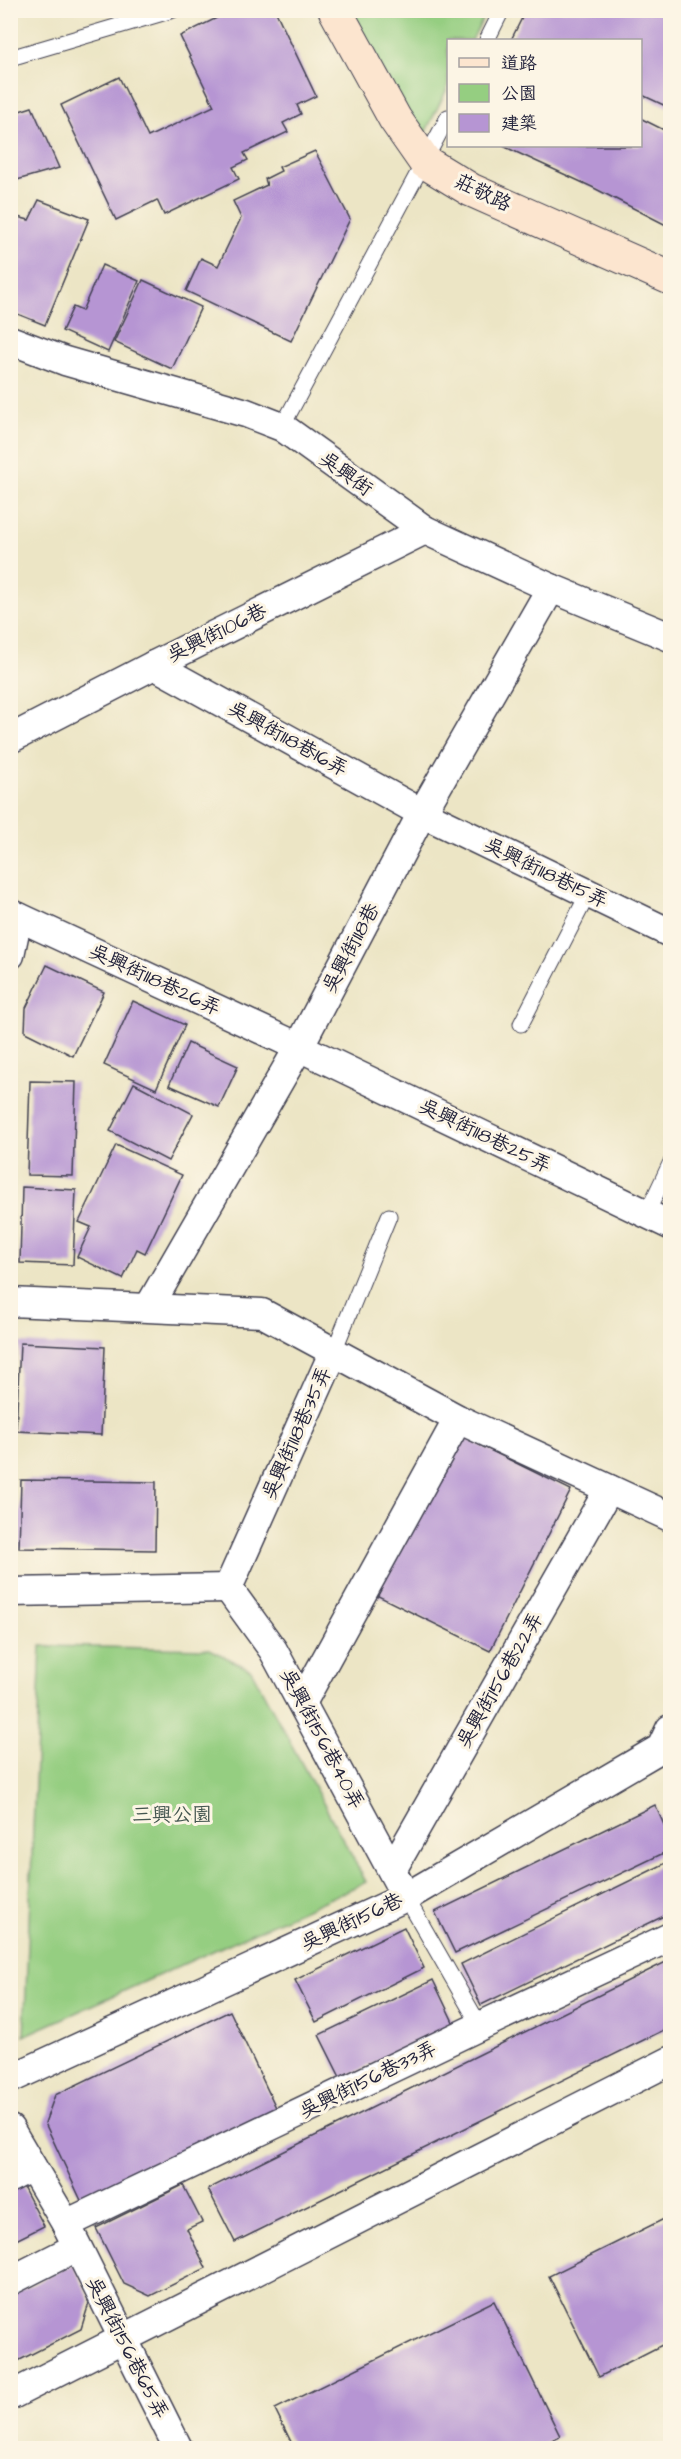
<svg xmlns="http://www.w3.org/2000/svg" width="681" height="2459" font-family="'Architects Daughter','LXGW WenKai TC',sans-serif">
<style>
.green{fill:#95ce81;stroke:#5c785e;stroke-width:1.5}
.building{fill:#b695d3}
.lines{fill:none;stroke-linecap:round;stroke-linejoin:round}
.lane-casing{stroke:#403f50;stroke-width:17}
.street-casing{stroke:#403f50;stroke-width:31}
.secondary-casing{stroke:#403f50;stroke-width:35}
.lane{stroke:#fff;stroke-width:15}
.street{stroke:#fff;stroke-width:28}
.secondary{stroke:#fce5cf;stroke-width:33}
.labels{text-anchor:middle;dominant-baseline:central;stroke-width:6;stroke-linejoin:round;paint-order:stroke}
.street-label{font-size:20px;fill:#22223b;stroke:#fcf5e5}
.park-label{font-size:20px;fill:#445650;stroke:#fcf5e5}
</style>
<rect width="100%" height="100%" fill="#fcf5e5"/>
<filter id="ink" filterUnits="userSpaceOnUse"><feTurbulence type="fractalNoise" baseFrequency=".0167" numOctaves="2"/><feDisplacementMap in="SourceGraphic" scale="12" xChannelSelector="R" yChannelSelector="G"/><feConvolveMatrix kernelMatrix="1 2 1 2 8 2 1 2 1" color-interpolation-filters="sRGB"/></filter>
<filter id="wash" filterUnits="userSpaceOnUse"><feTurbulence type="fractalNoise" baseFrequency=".008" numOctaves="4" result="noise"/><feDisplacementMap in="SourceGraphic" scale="24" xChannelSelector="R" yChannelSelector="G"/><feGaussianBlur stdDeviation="1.35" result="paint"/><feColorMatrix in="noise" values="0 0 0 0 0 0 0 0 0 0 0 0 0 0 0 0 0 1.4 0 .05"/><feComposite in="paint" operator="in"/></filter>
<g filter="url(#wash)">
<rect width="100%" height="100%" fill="#ece5c5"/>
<g class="green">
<path d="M351,11H487L472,40H448V87L425,133L404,113Z"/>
<path d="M41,1646L210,1649L251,1670L366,1882L24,2036Z"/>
</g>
<g id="blocks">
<g class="building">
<path d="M233,10H275L316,96L297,105L301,114L283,123L288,132L244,153L248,160L233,167L239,179L164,215L157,200L116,220L61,105L119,77L148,137L214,106L180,36Z"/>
<path d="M526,10H658L670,16V108L640,94V40H511Z"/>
<path d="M32,107L59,168L10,182V114Z"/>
<path d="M640,118L670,133V227L592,187L503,146H640Z"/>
<path d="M315,151L350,219L291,341L186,291L201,258L218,266L241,218L233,201L267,185L265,179L281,171L279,167Z"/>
<path d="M39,200L89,219L45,325L10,311V215L29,220Z"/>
<path d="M102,265L139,281L108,352L62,331L73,307L82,311Z"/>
<path d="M143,280L201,307L172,369L114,342Z"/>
<path d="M47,965L104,992L73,1056L25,1032L26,1008Z"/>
<path d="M133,1001L185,1025L156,1089L104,1065Z"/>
<path d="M188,1043L238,1066L219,1107L169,1085Z"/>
<path d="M30,1081L76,1082L73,1176L27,1175Z"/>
<path d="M134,1083L193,1114L168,1161L110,1131Z"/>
<path d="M116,1145L182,1175L145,1253L137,1249L123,1279L77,1257L91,1227L79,1222Z"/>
<path d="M22,1187L76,1190L73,1265L20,1263Z"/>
<path d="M20,1343L105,1347L101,1435L16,1431Z"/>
<path d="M453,1432L571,1490L490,1651L372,1593Z"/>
<path d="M21,1480L156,1482L155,1550L19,1548Z"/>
<path d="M655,1805L670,1838V1850L455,1953L435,1912Z"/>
<path d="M670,1861V1913L481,2005L461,1964Z"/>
<path d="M404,1927L424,1968L316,2022L295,1980Z"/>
<path d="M670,1960V2027L235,2242L208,2189Z"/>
<path d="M433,1980L454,2024L341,2079L319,2035Z"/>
<path d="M230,2011L280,2116L85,2209L45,2123L55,2095Z"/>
<path d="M18,2177L44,2226L10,2243V2181Z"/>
<path d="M183,2185L202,2222L187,2229L206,2268L150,2296L124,2284L96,2228Z"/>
<path d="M670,2216V2341L599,2377L549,2276Z"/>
<path d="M73,2264L90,2300L81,2329L10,2365V2296Z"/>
<path d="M494,2301L560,2436L536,2448H294L275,2409Z"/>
</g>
</g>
</g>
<g filter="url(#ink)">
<use href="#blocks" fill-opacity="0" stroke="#403f50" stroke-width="1.5"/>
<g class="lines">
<defs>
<g id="lane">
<path d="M487,40L502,10"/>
<path d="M10,58L173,10"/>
<path d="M282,427L448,117"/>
<path d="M521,1024L588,894"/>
<path d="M647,1213L670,1164"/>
<path d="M334,1351L389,1216"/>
<path d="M406,1897L480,2026"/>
</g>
<g id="street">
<path d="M10,340L65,361L246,413L282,427L425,530L551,588L670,637"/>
<path d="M154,665L422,813L670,933"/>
<path d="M10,739L154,665L425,530"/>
<path d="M10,913L299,1047L670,1225"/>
<path d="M10,955L18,917"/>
<path d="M10,1302L262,1313L458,1419L670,1517"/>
<path d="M149,1307L299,1047L422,813L551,588"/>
<path d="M228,1588L273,1650L399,1884"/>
<path d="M228,1588L334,1351"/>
<path d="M10,1592L228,1588"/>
<path d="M302,1703L458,1419"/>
<path d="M392,1870L609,1489"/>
<path d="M10,2079L406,1897L661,1748L670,1729"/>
<path d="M10,2129L66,2224L178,2448"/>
<path d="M10,2178L32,2167"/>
<path d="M66,2224L480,2026L670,1937"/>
<path d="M10,2281L77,2247"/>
<path d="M10,2396L670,2061"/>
</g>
<path id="secondary" d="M335,10L395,119L425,162L471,190L670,278"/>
</defs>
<use href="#lane" class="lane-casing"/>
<use href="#street" class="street-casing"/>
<use href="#secondary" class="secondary-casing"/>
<use href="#lane" class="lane"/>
<use href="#street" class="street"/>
<use href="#secondary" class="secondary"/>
</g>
</g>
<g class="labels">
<g class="street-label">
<text transform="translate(483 193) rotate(26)">莊敬路</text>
<text transform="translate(346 474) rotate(36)">吳興街</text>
<text transform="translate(217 633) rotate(-26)">吳興街106巷</text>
<text transform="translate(288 739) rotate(29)">吳興街118巷16弄</text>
<text transform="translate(546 873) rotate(26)">吳興街118巷15弄</text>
<text transform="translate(351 948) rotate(-62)">吳興街118巷</text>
<text transform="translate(155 980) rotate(25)">吳興街118巷26弄</text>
<text transform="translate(485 1136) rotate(26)">吳興街118巷25弄</text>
<text transform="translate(297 1433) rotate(-66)">吳興街118巷35弄</text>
<text transform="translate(500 1680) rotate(-60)">吳興街156巷22弄</text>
<text transform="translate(322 1739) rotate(62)">吳興街156巷40弄</text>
<text transform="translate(352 1922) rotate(-25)">吳興街156巷</text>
<text transform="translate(368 2080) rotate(-26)">吳興街156巷33弄</text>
<text transform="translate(127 2348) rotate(63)">吳興街156巷65弄</text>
</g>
<g class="park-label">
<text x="172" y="1815">三興公園</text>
</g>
</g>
<rect width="681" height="2459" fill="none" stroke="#fcf5e5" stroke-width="36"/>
<rect x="447" y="39" width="195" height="108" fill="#fcf5e5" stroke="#a5a1a1" stroke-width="1.5"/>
<rect x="459" y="58" width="30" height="9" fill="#fce5cf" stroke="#a5a1a1" stroke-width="1.5"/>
<text x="501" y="69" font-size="18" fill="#22223b">道路</text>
<rect x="459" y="84" width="30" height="18" fill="#95ce81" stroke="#a5a1a1" stroke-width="1.5"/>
<text x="501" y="99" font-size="18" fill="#22223b">公園</text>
<rect x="459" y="114" width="30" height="18" fill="#b695d3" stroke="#a5a1a1" stroke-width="1.5"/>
<text x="501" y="129" font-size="18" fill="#22223b">建築</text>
</svg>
